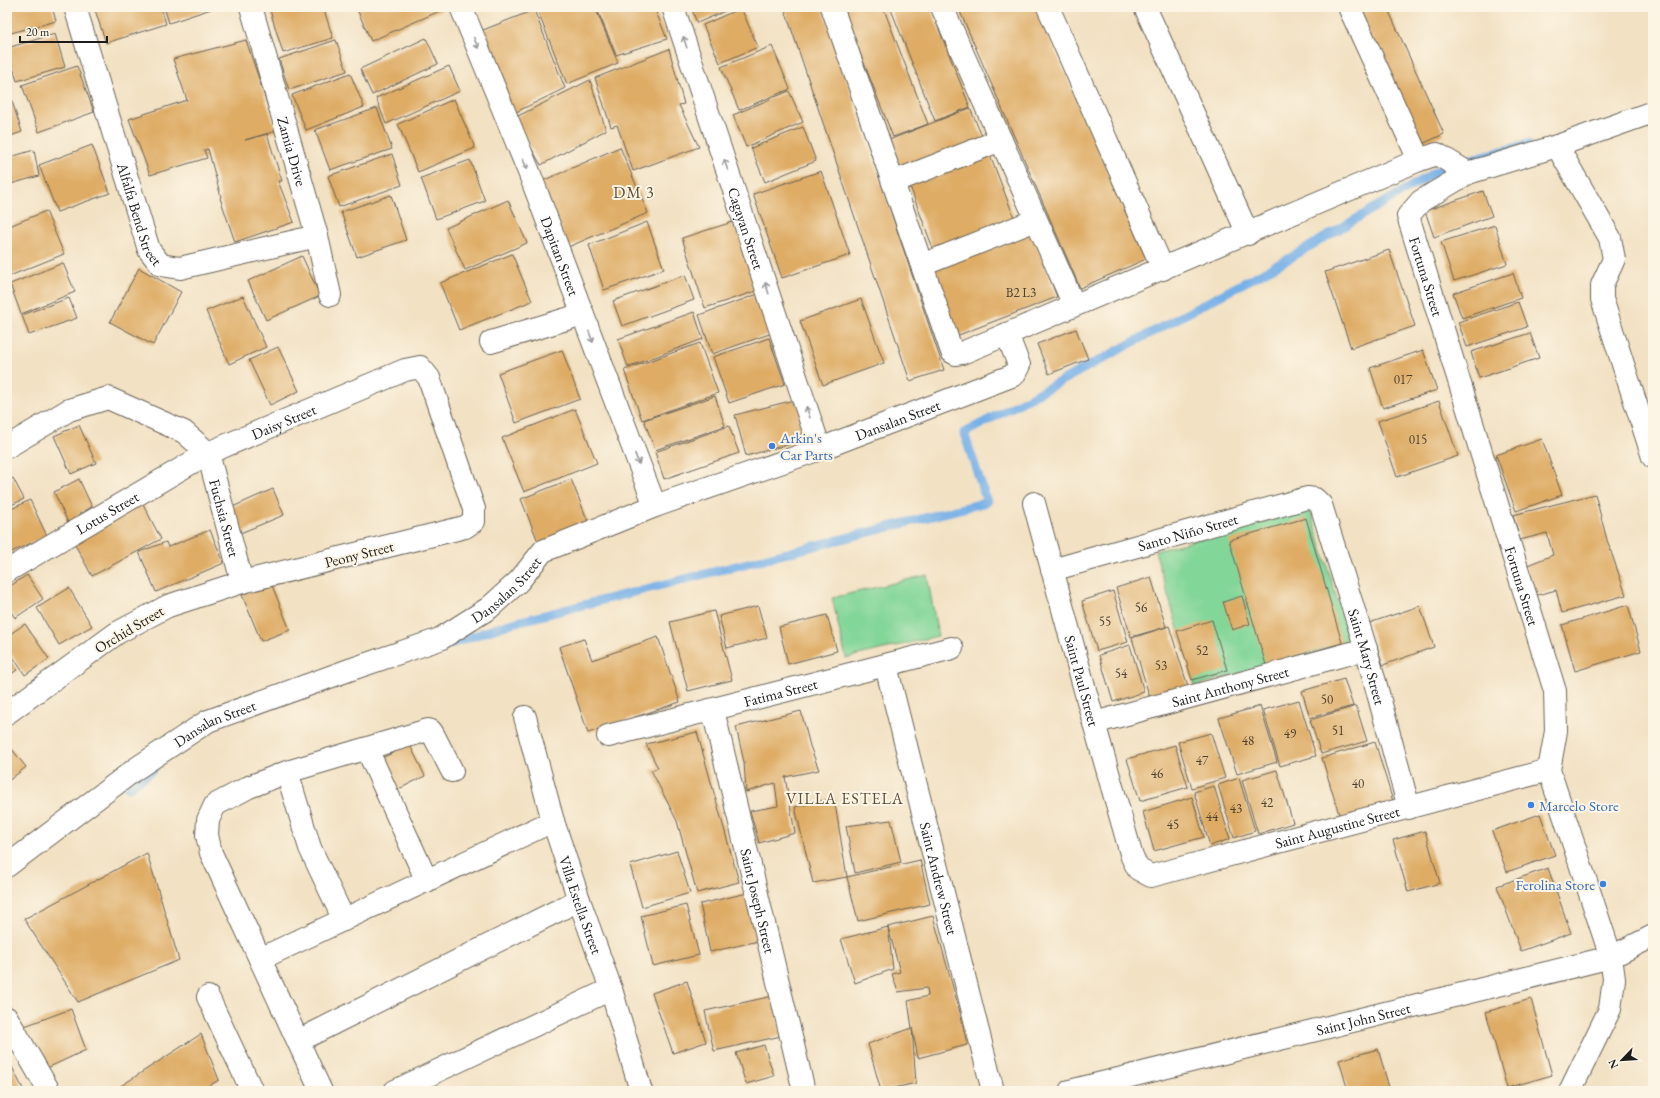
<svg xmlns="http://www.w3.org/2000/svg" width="1660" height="1098" font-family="'EB Garamond',serif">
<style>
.green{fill:#82d698;stroke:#4f795a}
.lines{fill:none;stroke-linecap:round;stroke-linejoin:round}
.stream{stroke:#77b0e7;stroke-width:9}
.building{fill:#deac65}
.minor-casing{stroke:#676156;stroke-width:24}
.tertiary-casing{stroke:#676156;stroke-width:24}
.minor{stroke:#fff;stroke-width:22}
.tertiary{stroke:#fff;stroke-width:22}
.oneway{stroke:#999}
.shop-dot{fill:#3f7fe0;stroke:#fcf5e5;stroke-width:1.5}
.labels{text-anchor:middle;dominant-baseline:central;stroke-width:4;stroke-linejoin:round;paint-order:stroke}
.number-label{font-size:13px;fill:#4c402e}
.street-label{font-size:15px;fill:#1c1c1c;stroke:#fcf5e5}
.shop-label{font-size:15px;fill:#366cbe;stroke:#fcf5e5;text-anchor:start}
.neighbourhood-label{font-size:16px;letter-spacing:1px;fill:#604e36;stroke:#fcf5e5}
</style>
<rect width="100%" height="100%" fill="#fcf5e5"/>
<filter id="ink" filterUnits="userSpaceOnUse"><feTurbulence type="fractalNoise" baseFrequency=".025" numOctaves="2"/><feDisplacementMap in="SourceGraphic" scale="8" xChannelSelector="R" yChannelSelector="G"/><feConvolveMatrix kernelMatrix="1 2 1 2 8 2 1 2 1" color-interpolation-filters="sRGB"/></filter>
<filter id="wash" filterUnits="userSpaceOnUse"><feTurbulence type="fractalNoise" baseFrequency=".012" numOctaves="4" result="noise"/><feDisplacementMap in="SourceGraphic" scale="16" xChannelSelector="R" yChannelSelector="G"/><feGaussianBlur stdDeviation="0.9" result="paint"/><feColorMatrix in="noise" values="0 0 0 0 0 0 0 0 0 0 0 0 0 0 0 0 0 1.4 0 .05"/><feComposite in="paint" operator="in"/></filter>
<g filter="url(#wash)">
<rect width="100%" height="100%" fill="#f2e1c3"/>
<g class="green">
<path d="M1310,509L1350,642L1195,686L1155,551Z"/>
<path d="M927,575L938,636L846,658L832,598Z"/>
</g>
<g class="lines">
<g class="stream">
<path d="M1464,161L1528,144"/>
<path d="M447,645L509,624L987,502L964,433L1292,257L1442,168"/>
<path d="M129,788L154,769"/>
</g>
</g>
<g id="blocks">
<g class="building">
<path d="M7,7H52L56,21L7,34Z"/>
<path d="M94,7H161L166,24L106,43Z"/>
<path d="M164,7H217L169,23Z"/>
<path d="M269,7H323L333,38L283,53Z"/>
<path d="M356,7H449L371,41Z"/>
<path d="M544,7H595L618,63L567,84L537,10Z"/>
<path d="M596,7H654L667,39L616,55Z"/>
<path d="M691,7H735L697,23Z"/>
<path d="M784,7H822L944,370L910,381Z"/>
<path d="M842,7H883L928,124L893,137Z"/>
<path d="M890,7H930L970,107L935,121Z"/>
<path d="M958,7H1036L1146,259L1080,288Z"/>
<path d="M1355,7H1387L1444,134L1418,146Z"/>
<path d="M741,8L758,47L720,63L703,25Z"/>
<path d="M534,10L565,88L512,114L478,32Z"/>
<path d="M55,34L65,67L17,81L7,48Z"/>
<path d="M426,38L438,64L372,95L360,69Z"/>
<path d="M246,40L276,131L245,140L267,134L282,181H278L294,222L235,242L220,198L221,197L208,149L204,150L207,158L150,175L129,119L187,100L173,59Z"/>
<path d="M336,40L347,71L289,90L279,59Z"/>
<path d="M772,46L790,89L739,110L721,67Z"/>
<path d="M669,49L684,104L679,105L699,147L633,171L617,125L611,127L595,78Z"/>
<path d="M77,66L94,112L39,132L22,85Z"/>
<path d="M449,66L460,91L386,124L376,98Z"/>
<path d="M350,73L364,107L306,130L292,95Z"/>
<path d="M590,80L606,130L541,165L514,118Z"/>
<path d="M7,86L22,132L7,137Z"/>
<path d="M789,91L803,122L746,147L733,115Z"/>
<path d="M454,99L475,148L418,172L398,124Z"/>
<path d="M377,108L392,149L330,170L315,130Z"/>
<path d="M970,108L984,141L902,173L889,140Z"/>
<path d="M803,127L816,161L765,182L751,148Z"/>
<path d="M92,145L110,193L57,212L39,165Z"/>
<path d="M620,147L648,213L568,247L540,182Z"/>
<path d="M34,150L39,176L7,185V158Z"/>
<path d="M989,152L1015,220L934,251L909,184Z"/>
<path d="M392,154L402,185L339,207L328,176Z"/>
<path d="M470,160L485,201L436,219L421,178Z"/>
<path d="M821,171L850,255L782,278L753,194Z"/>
<path d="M1483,191L1492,216L1434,237L1425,211Z"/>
<path d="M391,195L406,240L357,257L341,212Z"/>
<path d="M508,200L527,243L465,270L446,228Z"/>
<path d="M46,211L64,254L7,277V227Z"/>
<path d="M739,220L762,289L705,308L682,238Z"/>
<path d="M647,222L664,269L604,290L589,245Z"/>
<path d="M1495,225L1507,264L1454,281L1441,242Z"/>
<path d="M1031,230L1057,297L956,336L930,269Z"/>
<path d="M1389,250L1415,326L1351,348L1325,272Z"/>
<path d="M512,254L532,301L459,330L440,283Z"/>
<path d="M302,256L320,296L266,320L248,281Z"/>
<path d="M63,263L75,292L21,314L10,284Z"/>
<path d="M139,268L181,292L153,345L110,322Z"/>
<path d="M1513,273L1521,298L1462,318L1453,293Z"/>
<path d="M685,275L694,300L622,326L613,301Z"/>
<path d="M761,293L775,332L712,354L699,315Z"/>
<path d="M243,296L266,347L229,364L206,311Z"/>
<path d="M69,298L77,318L29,335L22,315Z"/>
<path d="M861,299L884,363L823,385L800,321Z"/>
<path d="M1518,302L1527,327L1467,347L1458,322Z"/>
<path d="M694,312L703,339L628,367L618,339Z"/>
<path d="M1076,329L1088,359L1049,374L1037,344Z"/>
<path d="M1530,333L1539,358L1479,378L1471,352Z"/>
<path d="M769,338L785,384L729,403L713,357Z"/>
<path d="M700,343L718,393L642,420L624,370Z"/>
<path d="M278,347L299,391L270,405L249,360Z"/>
<path d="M562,350L580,399L516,423L498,373Z"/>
<path d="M1423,350L1437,390L1383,408L1370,368Z"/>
<path d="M715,396L725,426L655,450L644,420Z"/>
<path d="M798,399L808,439L746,456L735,415Z"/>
<path d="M1439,401L1458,456L1397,477L1378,421Z"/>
<path d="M575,409L597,463L524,492L502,438Z"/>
<path d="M79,425L96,463L71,474L54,436Z"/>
<path d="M729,426L739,453L664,479L655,452Z"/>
<path d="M1542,439L1562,495L1516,511L1496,455Z"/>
<path d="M13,478L24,499L7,507V481Z"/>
<path d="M79,479L92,507L79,514L82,520L70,527L54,492Z"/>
<path d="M571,479L589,524L539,544L521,499Z"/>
<path d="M273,489L284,515L238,534L228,509Z"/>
<path d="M1595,494L1607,540L1626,595L1562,613L1556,590L1534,596L1525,566L1553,555L1547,533L1520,540L1513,515Z"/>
<path d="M30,500L47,536L7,554V511Z"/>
<path d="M142,502L161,539L92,576L72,539Z"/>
<path d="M1306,518L1342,643L1266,665L1229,540Z"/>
<path d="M210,530L224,563L156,592L139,552L166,542L168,547Z"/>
<path d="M27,575L43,599L15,618L7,606V588Z"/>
<path d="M1151,577L1166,627L1131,637L1116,588Z"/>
<path d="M271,583L290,630L261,641L242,595Z"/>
<path d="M69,588L92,626L59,645L37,608Z"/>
<path d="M1113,591L1128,642L1097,651L1082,601Z"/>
<path d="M1242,596L1250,624L1232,630L1223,602Z"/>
<path d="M1628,605L1641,651L1575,671L1562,625Z"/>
<path d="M758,606L767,638L727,648L719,616Z"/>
<path d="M1420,606L1434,647L1383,665L1369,623Z"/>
<path d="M714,611L732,680L688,691L670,622Z"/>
<path d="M827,615L837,651L788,664L779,627Z"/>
<path d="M1212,620L1227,670L1192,680L1177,631Z"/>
<path d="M25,624L49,659L25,675L7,648V636Z"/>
<path d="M1169,626L1190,693L1152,705L1132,638Z"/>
<path d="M658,637L680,702L588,733L559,647L584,639L592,660Z"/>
<path d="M1130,645L1144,692L1113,702L1099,655Z"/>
<path d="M7,655L17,670L7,677Z"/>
<path d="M1344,679L1353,706L1310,718L1302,691Z"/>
<path d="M1299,700L1316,756L1280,766L1263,710Z"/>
<path d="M1260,706L1277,762L1237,774L1219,718Z"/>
<path d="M1356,706L1367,741L1321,754L1310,720Z"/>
<path d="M801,711L810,746L819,770L785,777L795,833L759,843L750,811L778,806L775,783L746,792L744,762L736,727Z"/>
<path d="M697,732L739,882L697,893L677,821L651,770L658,768L646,744Z"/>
<path d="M1211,733L1225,778L1192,788L1178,742Z"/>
<path d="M1375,742L1395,808L1342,824L1322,758Z"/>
<path d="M7,743L26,767L7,782Z"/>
<path d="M410,745L425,776L389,794L373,762Z"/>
<path d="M1175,745L1188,787L1140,801L1127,759Z"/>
<path d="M1277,770L1293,823L1258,834L1242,780Z"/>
<path d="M1239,778L1255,831L1234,838L1218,785Z"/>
<path d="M1214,786L1230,839L1210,846L1194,792Z"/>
<path d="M1192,797L1204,837L1154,851L1143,812Z"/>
<path d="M834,798L847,877L920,860L930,904L858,921L847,877L813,883L795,807Z"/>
<path d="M1540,814L1555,855L1507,872L1492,831Z"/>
<path d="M891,820L901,862L855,873L846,826Z"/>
<path d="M1425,831L1440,883L1408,892L1393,840Z"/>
<path d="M677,851L690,893L642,907L630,865Z"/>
<path d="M147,853L179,960L78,1002L24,919Z"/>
<path d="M1548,868L1571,933L1521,951L1497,886Z"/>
<path d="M752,892L763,940L710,952L700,904Z"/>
<path d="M686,905L699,955L653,966L641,916Z"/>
<path d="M933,916L961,1016L967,1045L918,1058L912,1028L916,1083L881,1091L868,1044L912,1028L908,1001L928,996L927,988L898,992L892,974L900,972L888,927Z"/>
<path d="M888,927L893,969L855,983L841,939Z"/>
<path d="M687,981L706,1042L673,1053L652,993Z"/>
<path d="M773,996L781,1036L714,1051L705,1011Z"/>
<path d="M1531,999L1552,1075L1507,1088L1486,1012Z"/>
<path d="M71,1009L86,1050L45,1069L22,1027Z"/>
<path d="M201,1034L219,1080L199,1091H113Z"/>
<path d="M764,1045L774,1076L746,1084L736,1053Z"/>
<path d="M1378,1049L1390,1091H1348L1339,1060Z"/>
<path d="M7,1057L24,1091H7Z"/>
</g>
</g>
</g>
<g filter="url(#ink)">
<use href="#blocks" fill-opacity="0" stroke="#676156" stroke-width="1"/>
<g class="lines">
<defs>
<g id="minor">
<path id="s1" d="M75,7L149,250L161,265L180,268L317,236"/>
<path id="s2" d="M251,7L317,236L330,295"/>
<path id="s3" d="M461,7L529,172L655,506"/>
<path id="s4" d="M673,7L820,449"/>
<path d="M832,7L952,352L956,354L962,353L1419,160L1349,7"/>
<path d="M942,7L1074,305"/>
<path d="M1048,7L1163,269"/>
<path d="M1145,7L1248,234"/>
<path d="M1557,146L1610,238L1614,259L1602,285V299L1653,457"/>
<path id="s5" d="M1419,160L1437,154L1468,173L1421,201L1408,216L1555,691L1556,731L1549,770L1611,957L1614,979L1610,1009L1570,1091"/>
<path d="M1468,173L1557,146L1653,112"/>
<path d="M893,182L1001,140"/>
<path d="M922,265L1036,220"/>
<path d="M491,342L583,314"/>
<path d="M7,447L69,410L108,398L184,432L208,453"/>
<path id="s6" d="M208,453L242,582"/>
<path id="s7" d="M1034,503L1094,723L1132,857L1138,869L1151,876L1549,770"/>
<path id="s8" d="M1052,570L1307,498L1315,499L1321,505L1366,649L1409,808"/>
<path id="s9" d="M7,571L208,453L405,370L420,367L429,378L474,509V521L465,527L242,582L168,606L117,633L7,713"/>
<path id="s10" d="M886,666L993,1091"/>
<path id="s11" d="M713,710L804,1091"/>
<path id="s12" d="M525,717L553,821L579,900L611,989L641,1091"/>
<path id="s13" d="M1094,723L1366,649"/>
<path id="s14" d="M608,736L952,648"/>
<path d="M367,749L427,881"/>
<path d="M287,772L310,848L344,920"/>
<path id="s15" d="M7,866L137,768L208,721L349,670L440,639L489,608L519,581L543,551L655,506L820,449L1014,375L1019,365L1007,334"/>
<path d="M260,959L553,821"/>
<path d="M208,997L252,1091"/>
<path d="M298,1041L579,900"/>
<path d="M321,1091L211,853L207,835L208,820L215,805L249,787L287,772L428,730L431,731L433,734L452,771"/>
<path d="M395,1091L611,989"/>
<path id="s16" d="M1070,1091L1611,957L1653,936"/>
</g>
<path id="tertiary" d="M7,1018L49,1091"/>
</defs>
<use href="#minor" class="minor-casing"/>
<use href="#tertiary" class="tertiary-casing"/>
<use href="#minor" class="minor"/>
<use href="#tertiary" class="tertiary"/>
</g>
<defs><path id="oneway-shaft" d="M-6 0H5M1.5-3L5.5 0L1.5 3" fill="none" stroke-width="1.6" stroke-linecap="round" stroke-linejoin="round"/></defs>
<g class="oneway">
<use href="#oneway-shaft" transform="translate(685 42) rotate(-108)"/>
<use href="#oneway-shaft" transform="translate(476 43) rotate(68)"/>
<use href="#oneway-shaft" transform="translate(525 164) rotate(68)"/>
<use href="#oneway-shaft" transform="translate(726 165) rotate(-108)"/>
<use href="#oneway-shaft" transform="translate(767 288) rotate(-108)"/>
<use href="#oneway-shaft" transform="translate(591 337) rotate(69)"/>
<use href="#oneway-shaft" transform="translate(808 412) rotate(-108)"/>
<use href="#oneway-shaft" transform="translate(637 459) rotate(69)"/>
</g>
</g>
<g class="shop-dot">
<circle cx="772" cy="446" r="4"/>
<circle cx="1531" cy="805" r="4"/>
<circle cx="1603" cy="884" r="4"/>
</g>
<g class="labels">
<g class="number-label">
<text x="1021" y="292">B2 L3</text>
<text x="1403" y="379">017</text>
<text x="1418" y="439">015</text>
<text x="1141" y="607">56</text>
<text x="1105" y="621">55</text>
<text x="1202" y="650">52</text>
<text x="1161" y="665">53</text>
<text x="1121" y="673">54</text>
<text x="1327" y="699">50</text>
<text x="1338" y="730">51</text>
<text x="1290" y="733">49</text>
<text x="1248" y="740">48</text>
<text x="1202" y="760">47</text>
<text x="1157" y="773">46</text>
<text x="1358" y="783">40</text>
<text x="1267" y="802">42</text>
<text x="1236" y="808">43</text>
<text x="1212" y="816">44</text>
<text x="1173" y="824">45</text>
</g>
<g class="street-label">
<text stroke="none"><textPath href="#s2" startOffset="150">Zamia Drive</textPath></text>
<text stroke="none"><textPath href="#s1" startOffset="217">Alfalfa Bend Street</textPath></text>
<text stroke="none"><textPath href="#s4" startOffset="233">Cagayan Street</textPath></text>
<text stroke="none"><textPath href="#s3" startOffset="268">Dapitan Street</textPath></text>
<text stroke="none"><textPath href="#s5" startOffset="193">Fortuna Street</textPath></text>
<text stroke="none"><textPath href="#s15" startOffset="1009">Dansalan Street</textPath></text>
<text stroke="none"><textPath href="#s9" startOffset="315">Daisy Street</textPath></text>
<text stroke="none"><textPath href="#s9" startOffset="116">Lotus Street</textPath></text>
<text stroke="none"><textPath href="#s6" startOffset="67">Fuchsia Street</textPath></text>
<text stroke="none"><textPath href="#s8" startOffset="141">Santo Niño Street</textPath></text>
<text transform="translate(359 554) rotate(-14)">Peony Street</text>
<text stroke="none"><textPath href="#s5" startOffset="517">Fortuna Street</textPath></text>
<text stroke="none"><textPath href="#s15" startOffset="577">Dansalan Street</textPath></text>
<text transform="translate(129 629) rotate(-31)">Orchid Street</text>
<text stroke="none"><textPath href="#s8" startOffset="440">Saint Mary Street</textPath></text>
<text stroke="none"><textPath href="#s7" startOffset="184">Saint Paul Street</textPath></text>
<text stroke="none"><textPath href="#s13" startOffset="141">Saint Anthony Street</textPath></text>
<text stroke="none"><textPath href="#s14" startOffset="178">Fatima Street</textPath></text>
<text stroke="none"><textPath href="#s15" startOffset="253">Dansalan Street</textPath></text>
<text stroke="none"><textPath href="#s7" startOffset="588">Saint Augustine Street</textPath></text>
<text stroke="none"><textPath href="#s10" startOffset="219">Saint Andrew Street</textPath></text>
<text stroke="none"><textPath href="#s11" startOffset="196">Saint Joseph Street</textPath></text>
<text stroke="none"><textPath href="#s12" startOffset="196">Villa Estella Street</textPath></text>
<text stroke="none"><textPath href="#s16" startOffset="302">Saint John Street</textPath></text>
</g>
<g class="shop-label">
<text x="780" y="437">Arkin's<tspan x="780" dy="17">Car Parts</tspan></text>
<text x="1539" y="805">Marcelo Store</text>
<text x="1595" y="884" text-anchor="end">Ferolina Store</text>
</g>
<g class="neighbourhood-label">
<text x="634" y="192">DM 3</text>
<text x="845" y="798">VILLA ESTELA</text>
</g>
</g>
<rect width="1660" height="1098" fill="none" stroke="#fcf5e5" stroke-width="24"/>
<g transform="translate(1622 1060) rotate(245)" stroke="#fcf5e5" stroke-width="3" paint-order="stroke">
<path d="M0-3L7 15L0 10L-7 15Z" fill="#1c1c1c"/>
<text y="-6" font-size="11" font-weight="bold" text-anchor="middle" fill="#1c1c1c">N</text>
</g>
<path d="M20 36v6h87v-6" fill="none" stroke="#1c1c1c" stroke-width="2"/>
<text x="26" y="36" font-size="12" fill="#1c1c1c" stroke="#fcf5e5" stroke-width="3" paint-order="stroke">20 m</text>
</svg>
